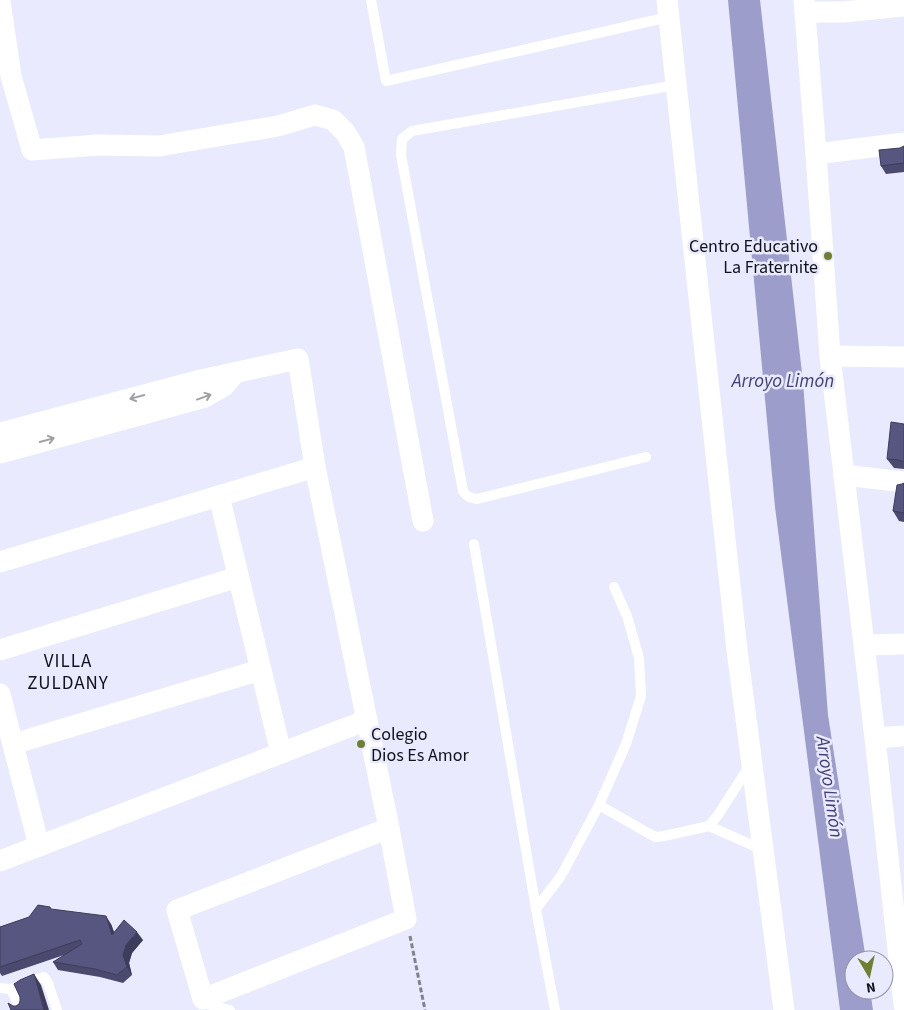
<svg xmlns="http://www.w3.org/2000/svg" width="904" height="1010" font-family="'Source Sans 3',sans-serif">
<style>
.water{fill:#9c9dcb}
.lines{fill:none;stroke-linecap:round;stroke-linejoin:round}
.path{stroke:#818290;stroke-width:3;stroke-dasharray:5 2.5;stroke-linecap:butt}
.lane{stroke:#fff;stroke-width:10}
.street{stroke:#fff;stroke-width:21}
.wall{fill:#4b4a6e}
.shaded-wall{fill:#3d3c5a}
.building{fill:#575680;stroke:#3d3c5a}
.oneway{stroke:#a0a0a4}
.poi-dot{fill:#6e802f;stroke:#e9eafd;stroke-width:2}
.labels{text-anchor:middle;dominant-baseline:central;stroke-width:5;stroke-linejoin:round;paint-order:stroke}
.poi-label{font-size:18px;fill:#11121c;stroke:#e9eafd;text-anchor:end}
.water-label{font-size:19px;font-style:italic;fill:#413e78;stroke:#e9eafd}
.neighbourhood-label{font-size:19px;letter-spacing:1px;fill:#11121c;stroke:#e9eafd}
</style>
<rect width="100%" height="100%" fill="#e9eafd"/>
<path class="water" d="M728,0H760L803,382L828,715L866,960H854V990H870L873,1010H840L775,507Z"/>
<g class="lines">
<path class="path" d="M410,936L425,1010"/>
<g class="lane">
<path d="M371,0L386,81L669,17"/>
<path d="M646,457L477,499C470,498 467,497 463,491L401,155L402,139L412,131L676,85"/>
<path d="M474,544L536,909L555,1010"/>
<path d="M599,805L626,744L641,696L639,658L627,616L614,587"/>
<path d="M709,826L763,850"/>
<path d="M536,909L561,876L599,805L648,833L656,837L664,836L709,826L718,815L750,765"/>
<path d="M0,988L11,989L37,979L44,977L48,983L57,1010"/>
<path d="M11,989L21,1010"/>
<path d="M203,999L210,1005L230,1010"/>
</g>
<g class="street">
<path d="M667,0L737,650L784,1010"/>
<path d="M804,0L816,154L830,356L875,738L904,1005"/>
<path d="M0,1L11,76L32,150L98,145L159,146L278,126L315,115L333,120L345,132L354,147L423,521"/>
<path d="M805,12H843L904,6"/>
<path d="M816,154L904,143"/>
<path d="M830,356L904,357"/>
<path d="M0,433L201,380L298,359L315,467L389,828L406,919L203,999L177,910L389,828"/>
<path d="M0,453L205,397L224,386L235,373"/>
<path d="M844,475L904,482"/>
<path d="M219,496L281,753"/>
<path d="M0,562L315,467"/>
<path d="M864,645L904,644"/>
<path d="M0,650L238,577"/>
<path d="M0,694L39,846"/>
<path d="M875,738L904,736"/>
<path d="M13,744L260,670"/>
<path d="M0,861L367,720"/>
</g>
</g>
<g class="wall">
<path d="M904,146V172L886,174L881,166L900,148Z"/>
<path d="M904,424V469L894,468L887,459Z"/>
<path d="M904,483V522L899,521L893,511L902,484Z"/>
<path d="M52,910L111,924L114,932L143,940L132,953L129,963L132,975L123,983L100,977L58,970L53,962L64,955L2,976L0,973V927Z"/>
</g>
<g class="shaded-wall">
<path d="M106,916L111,924L118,943L112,935Z"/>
<path d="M137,932L143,940L132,953L129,963L132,975L127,967L123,955L126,945Z"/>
<path d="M34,974L41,985L49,1010H44Z"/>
</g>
<g class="building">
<path d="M904,146V163L881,166L879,150L900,148Z"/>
<path d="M891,422L904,424V462L899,460L887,459Z"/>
<path d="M904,483V513L893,511L897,485L902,484Z"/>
<path d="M38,905L50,907L51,909L106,916L112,935L124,920L137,932L126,945L123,955L127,967L117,975L95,969L53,962L82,944L80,940L0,967V927L29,917Z"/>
<path d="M34,974L38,988L44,1010H11L8,1003L13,1006H16L19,1004L20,1001V997L14,984L20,980Z"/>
</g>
<defs><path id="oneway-shaft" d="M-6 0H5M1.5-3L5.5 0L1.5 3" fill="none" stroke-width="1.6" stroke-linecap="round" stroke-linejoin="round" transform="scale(1.25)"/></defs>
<g class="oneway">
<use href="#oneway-shaft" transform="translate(137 397) rotate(165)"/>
<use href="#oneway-shaft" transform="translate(204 397) rotate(-20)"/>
<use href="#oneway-shaft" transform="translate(47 440) rotate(-15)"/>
</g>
<g class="poi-dot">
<circle cx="828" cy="256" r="5"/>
<circle cx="361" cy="744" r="5"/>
</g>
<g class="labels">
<g class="poi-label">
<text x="818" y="246">Centro Educativo<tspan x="818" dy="21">La Fraternite</tspan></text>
<text x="371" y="734" text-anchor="start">Colegio<tspan x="371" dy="21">Dios Es Amor</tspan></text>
</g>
<g class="water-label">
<text x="783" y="381">Arroyo Limón</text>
<text transform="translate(829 787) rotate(82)">Arroyo Limón</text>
</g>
<g class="neighbourhood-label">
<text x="68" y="661">VILLA<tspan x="68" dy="22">ZULDANY</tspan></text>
</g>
</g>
<g transform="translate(869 975) rotate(171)"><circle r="24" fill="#e9eafd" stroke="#9394a3"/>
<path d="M0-4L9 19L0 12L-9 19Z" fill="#6e802f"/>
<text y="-8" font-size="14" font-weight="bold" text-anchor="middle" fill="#11121c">N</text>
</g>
</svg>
